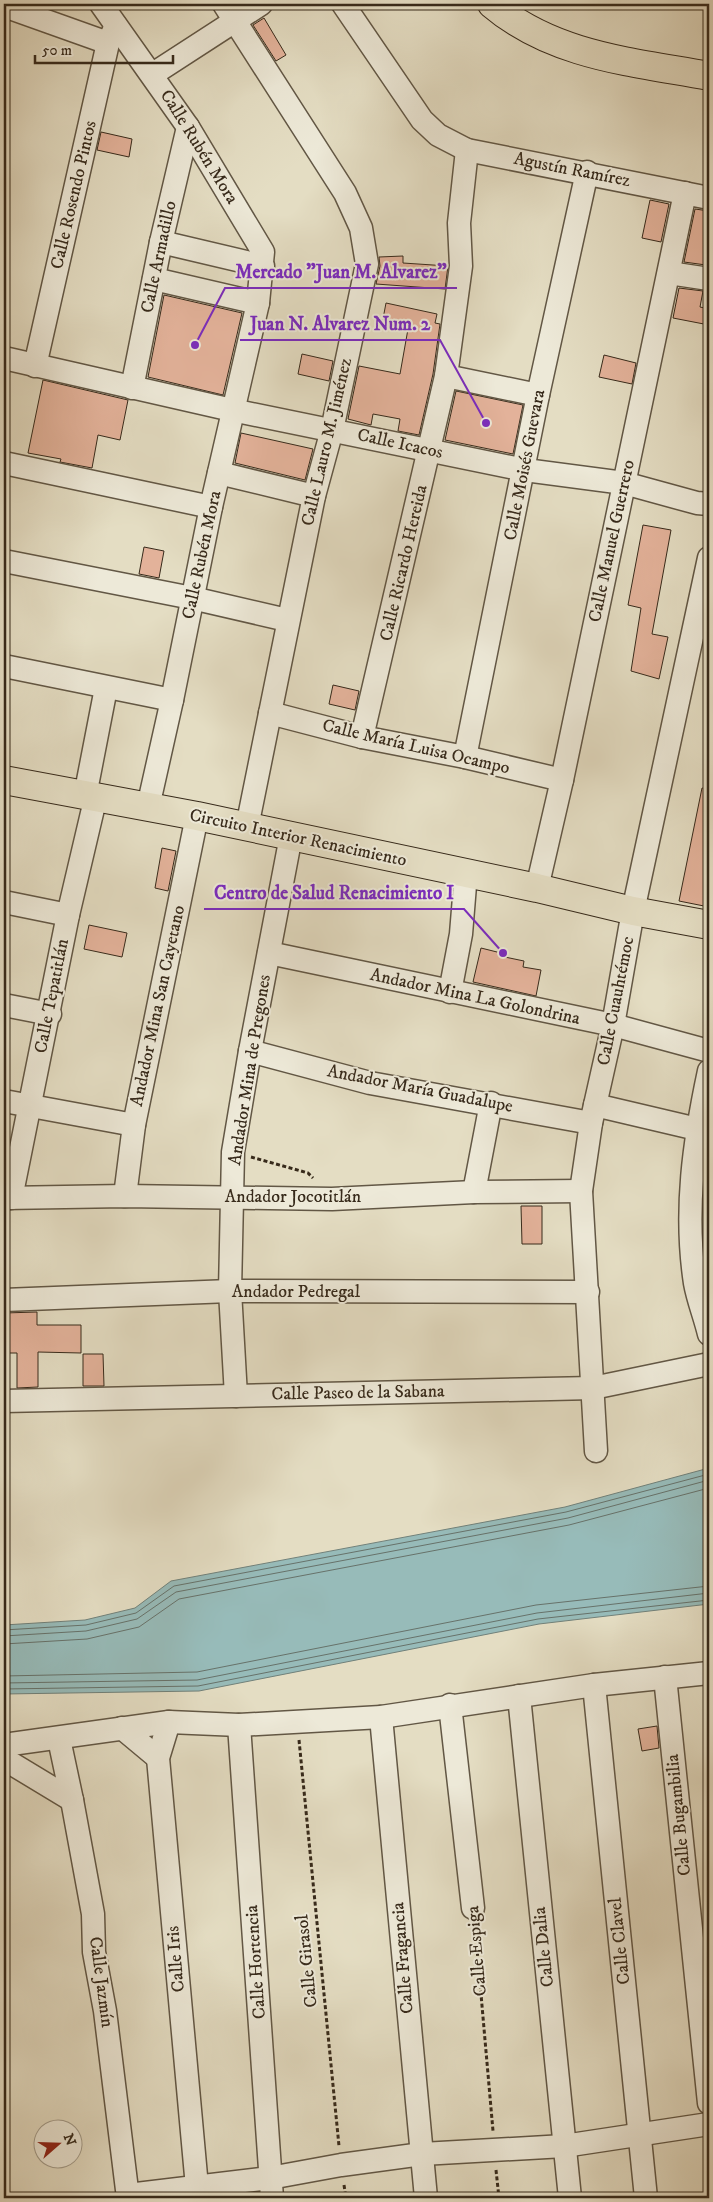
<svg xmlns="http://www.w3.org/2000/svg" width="713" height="2202" font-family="'IM FELL DW Pica',serif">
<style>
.water{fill:#97bbb9;stroke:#71817a}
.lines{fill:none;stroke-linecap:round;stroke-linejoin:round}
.shore{stroke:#67726a;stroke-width:1}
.building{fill:#e3b29a;stroke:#372a1b}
.minor-casing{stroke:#625745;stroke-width:25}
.major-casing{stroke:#372a1b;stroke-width:30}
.path{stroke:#372a1b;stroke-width:3;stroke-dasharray:4 2.5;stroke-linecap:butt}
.minor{stroke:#ede9d8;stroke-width:22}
.major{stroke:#e4ddc3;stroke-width:28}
.labels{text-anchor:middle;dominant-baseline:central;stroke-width:4;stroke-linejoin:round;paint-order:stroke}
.street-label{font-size:18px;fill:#372a1b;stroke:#ede9d8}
.leader{fill:none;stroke:#7b2cbf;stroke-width:2}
.callout-dot{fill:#7b2cbf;stroke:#ede9d8;stroke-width:2}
.callout-label{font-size:19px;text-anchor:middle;font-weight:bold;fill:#7b2cbf;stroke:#ede9d8;stroke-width:4;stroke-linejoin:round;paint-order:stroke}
</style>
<rect width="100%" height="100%" fill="#e4ddc3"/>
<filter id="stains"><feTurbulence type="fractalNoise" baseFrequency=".004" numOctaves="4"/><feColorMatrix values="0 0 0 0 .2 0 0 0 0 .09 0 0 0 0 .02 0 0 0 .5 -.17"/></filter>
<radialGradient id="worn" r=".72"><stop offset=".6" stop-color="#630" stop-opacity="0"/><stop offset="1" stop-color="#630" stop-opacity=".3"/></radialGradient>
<path class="water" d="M709,1468V1604L539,1624L199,1691L4,1694V1625L85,1620L135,1608L171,1581L565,1507Z"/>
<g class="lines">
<g class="shore">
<path d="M4,1630L86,1625L136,1613L174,1586L566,1512L709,1474"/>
<path d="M4,1636L86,1631L137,1619L176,1592L568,1518L709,1480"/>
<path d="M4,1644L87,1639L139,1627L179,1599L569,1525L709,1488"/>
<path d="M4,1676L197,1672L536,1605L709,1586"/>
<path d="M4,1683L197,1680L537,1613L709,1593"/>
<path d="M4,1689L198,1686L538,1619L709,1600"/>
</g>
</g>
<g class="building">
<path d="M264,18L286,55L276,61L253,25Z"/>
<path d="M101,132L132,139L129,157L97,150Z"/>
<path d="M650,200L669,204L661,242L642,238Z"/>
<path d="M695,209L709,211V242L706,265L684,262Z"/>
<path d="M403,256V263L448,266L445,289L376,284L380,266L379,257Z"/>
<path d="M679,288L703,291L700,307L709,309V325L673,318Z"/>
<path d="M164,295L242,313L223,395L148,377Z"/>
<path d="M386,303L437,314L435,323L440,324L433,374L419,435L398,431L400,419L373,414L371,425L348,419L359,366L400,374L408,329L382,324Z"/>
<path d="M302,354L333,361L329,381L298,374Z"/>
<path d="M604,355L636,363L632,384L599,377Z"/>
<path d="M43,380L128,400L120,440L98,435L92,468L60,462L61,459L28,453Z"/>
<path d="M456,391L523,405L513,454L445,440Z"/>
<path d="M241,433L313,449L305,480L235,463Z"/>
<path d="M643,525L671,530L652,634L668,637L659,679L631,671L641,608L628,605Z"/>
<path d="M144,547L164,551L159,578L139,574Z"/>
<path d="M333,685L359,691L355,710L329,704Z"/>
<path d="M702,788L709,789V907L679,901Z"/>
<path d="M162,848L176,851L168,891L155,888Z"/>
<path d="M89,925L127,933L122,957L84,949Z"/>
<path d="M481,948L501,953L500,956L524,961L523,967L541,970L536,996L473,982Z"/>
<path d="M521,1206H542V1244H522Z"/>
<path d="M37,1312V1325H81V1353L38,1352V1387L17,1388V1353H4V1313Z"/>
<path d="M83,1354H103L104,1386H83Z"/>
<path d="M657,1726L659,1748L642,1751L638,1729Z"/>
</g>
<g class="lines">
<defs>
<g id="minor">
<path d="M101,4L188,127L263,252L258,303L211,507L172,700L148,807"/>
<path d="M224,4L345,193L361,228L367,264L332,430L314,496L247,827"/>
<path d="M343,4L422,120L438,135L467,150L709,198"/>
<path d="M4,6L108,43"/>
<path d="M153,74L261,4"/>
<path d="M161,242L263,266"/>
<path d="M669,273L709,279"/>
<path d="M154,279L258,303"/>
<path d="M4,358L232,410L525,470L624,483L697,503L709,504"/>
<path d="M35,366L108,43L116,26"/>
<path d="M446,376L538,395"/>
<path d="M132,388L161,242L188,127"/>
<path d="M4,463L211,507"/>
<path d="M219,473L314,496"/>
<path d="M4,561L192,598L287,620"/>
<path d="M4,666L172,700"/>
<path d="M270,713L362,737L465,757L562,780"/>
<path d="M362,737L446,376L461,266L459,223L467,150"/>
<path d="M465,757L538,395L587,172"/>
<path d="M85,796L106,688"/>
<path d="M537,888L562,780L685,193"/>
<path d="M4,902L68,915"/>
<path d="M269,953L613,1025L709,1051"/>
<path d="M450,992L461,934L466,873"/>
<path d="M4,1005L50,1014"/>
<path d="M250,1051L370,1083L591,1123"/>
<path d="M709,1071C694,1141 684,1211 695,1283C698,1300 705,1317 709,1334"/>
<path d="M4,1101L134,1125"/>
<path d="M595,1105L697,1129"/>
<path d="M474,1192L491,1103"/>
<path d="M125,1196L134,1125L197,816"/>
<path d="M4,1198L125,1196L332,1199L474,1192L581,1191"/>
<path d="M11,1198L68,915L96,796"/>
<path d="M4,1300L230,1291L588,1292"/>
<path d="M236,1396L230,1291L233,1152L250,1051L291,836"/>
<path d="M4,1401L593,1388L709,1364"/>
<path d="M596,1451L581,1191L591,1123L613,1025L633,911L709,558"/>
<path d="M665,1677L709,2103"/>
<path d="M594,1685L646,2198"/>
<path d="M519,1696L570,2198"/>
<path d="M450,1705L473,1908"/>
<path d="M381,1717L426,2198"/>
<path d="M169,1722L158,1758L198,2198"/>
<path d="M239,1725L272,2198"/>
<path d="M122,1728L158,1758"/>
<path d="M59,1739L72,1800L93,1914L94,1952L105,2011L128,2198"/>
<path d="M4,1745L169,1722L239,1725L381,1717L594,1685L709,1673"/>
<path d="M4,1759L72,1800"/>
<path d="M128,2195L270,2178L341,2165L422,2154L564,2146L709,2124"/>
</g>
<g id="major">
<path d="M492,4C553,56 633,62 709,76"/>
<path d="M4,780L197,816L537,888L633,911L709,925"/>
</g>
</defs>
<use href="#minor" class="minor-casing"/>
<use href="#major" class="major-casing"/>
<g class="path">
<path d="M251,1157L308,1173L313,1178"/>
<path d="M299,1740L339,2146"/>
<path d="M475,1926L493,2131"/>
<path d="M496,2170L499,2198"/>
<path d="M344,2185L346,2198"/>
</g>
<use href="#minor" class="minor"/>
<use href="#major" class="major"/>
</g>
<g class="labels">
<g class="street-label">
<text transform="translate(199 147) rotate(58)">Calle Rubén Mora</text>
<text transform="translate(572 170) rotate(11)">Agustín Ramírez</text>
<text transform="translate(74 195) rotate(-77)">Calle Rosendo Pintos</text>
<text transform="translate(159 257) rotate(-78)">Calle Armadillo</text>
<text transform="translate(327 442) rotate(-77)">Calle Lauro M. Jiménez</text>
<text transform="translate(400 444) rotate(12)">Calle Icacos</text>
<text transform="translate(525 465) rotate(-79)">Calle Moisés Guevara</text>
<text transform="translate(612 541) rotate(-78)">Calle Manuel Guerrero</text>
<text transform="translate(202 555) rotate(-78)">Calle Rubén Mora</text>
<text transform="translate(404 563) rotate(-77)">Calle Ricardo Hereida</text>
<text transform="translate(416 747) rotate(13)">Calle María Luisa Ocampo</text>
<text transform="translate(298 838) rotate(12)">Circuito Interior Renacimiento</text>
<text transform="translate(52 996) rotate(-79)">Calle Tepatitlán</text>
<text transform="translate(475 997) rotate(12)">Andador Mina La Golondrina</text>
<text transform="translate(616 1001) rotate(-79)">Calle Cuauhtémoc</text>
<text transform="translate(158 1006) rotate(-78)">Andador Mina San Cayetano</text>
<text transform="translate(250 1070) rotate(-81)">Andador Mina de Pregones</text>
<text transform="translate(420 1089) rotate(11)">Andador María Guadalupe</text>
<text x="293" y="1197">Andador Jocotitlán</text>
<text x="296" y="1292">Andador Pedregal</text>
<text transform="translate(358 1393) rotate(-1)">Calle Paseo de la Sabana</text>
<text transform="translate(679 1815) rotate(-96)">Calle Bugambilia</text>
<text transform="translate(620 1941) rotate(-96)">Calle Clavel</text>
<text transform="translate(544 1947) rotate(-96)">Calle Dalia</text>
<text transform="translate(477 1951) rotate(-95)">Calle Espiga</text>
<text transform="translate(403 1958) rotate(-95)">Calle Fragancia</text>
<text transform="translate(176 1959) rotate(-95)">Calle Iris</text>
<text transform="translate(307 1961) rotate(-96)">Calle Girasol</text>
<text transform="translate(256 1962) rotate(-94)">Calle Hortencia</text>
<text transform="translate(101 1982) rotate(82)">Calle Jazmín</text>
</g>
</g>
<path class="leader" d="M195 345L225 288H457M486 423L440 340H240M503 953L464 909H204"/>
<g class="callout-dot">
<circle cx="195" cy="345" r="5"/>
<circle cx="486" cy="423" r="5"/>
<circle cx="503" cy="953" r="5"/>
</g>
<g class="callout-label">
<text x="341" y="278">Mercado "Juan M. Alvarez"</text>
<text x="340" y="330">Juan N. Alvarez Num. 2</text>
<text x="334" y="899">Centro de Salud Renacimiento I</text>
</g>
<rect width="713" height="2202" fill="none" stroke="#e4ddc3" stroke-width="20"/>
<rect x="5" y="5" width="703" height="2192" fill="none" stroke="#372a1b" stroke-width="2.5"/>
<rect x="10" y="10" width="693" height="2182" fill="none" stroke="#372a1b"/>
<g transform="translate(58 2144) rotate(70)"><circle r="24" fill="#ede9d8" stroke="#a49d8c"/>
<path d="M0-4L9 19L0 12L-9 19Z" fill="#8f2418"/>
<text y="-8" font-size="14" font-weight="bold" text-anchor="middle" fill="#372a1b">N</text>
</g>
<path d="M35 55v8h138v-8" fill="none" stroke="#372a1b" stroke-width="2.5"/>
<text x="42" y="55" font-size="15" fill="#372a1b" stroke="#ede9d8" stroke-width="4" paint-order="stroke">50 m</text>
<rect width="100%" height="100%" filter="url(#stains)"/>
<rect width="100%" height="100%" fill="url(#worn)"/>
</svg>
